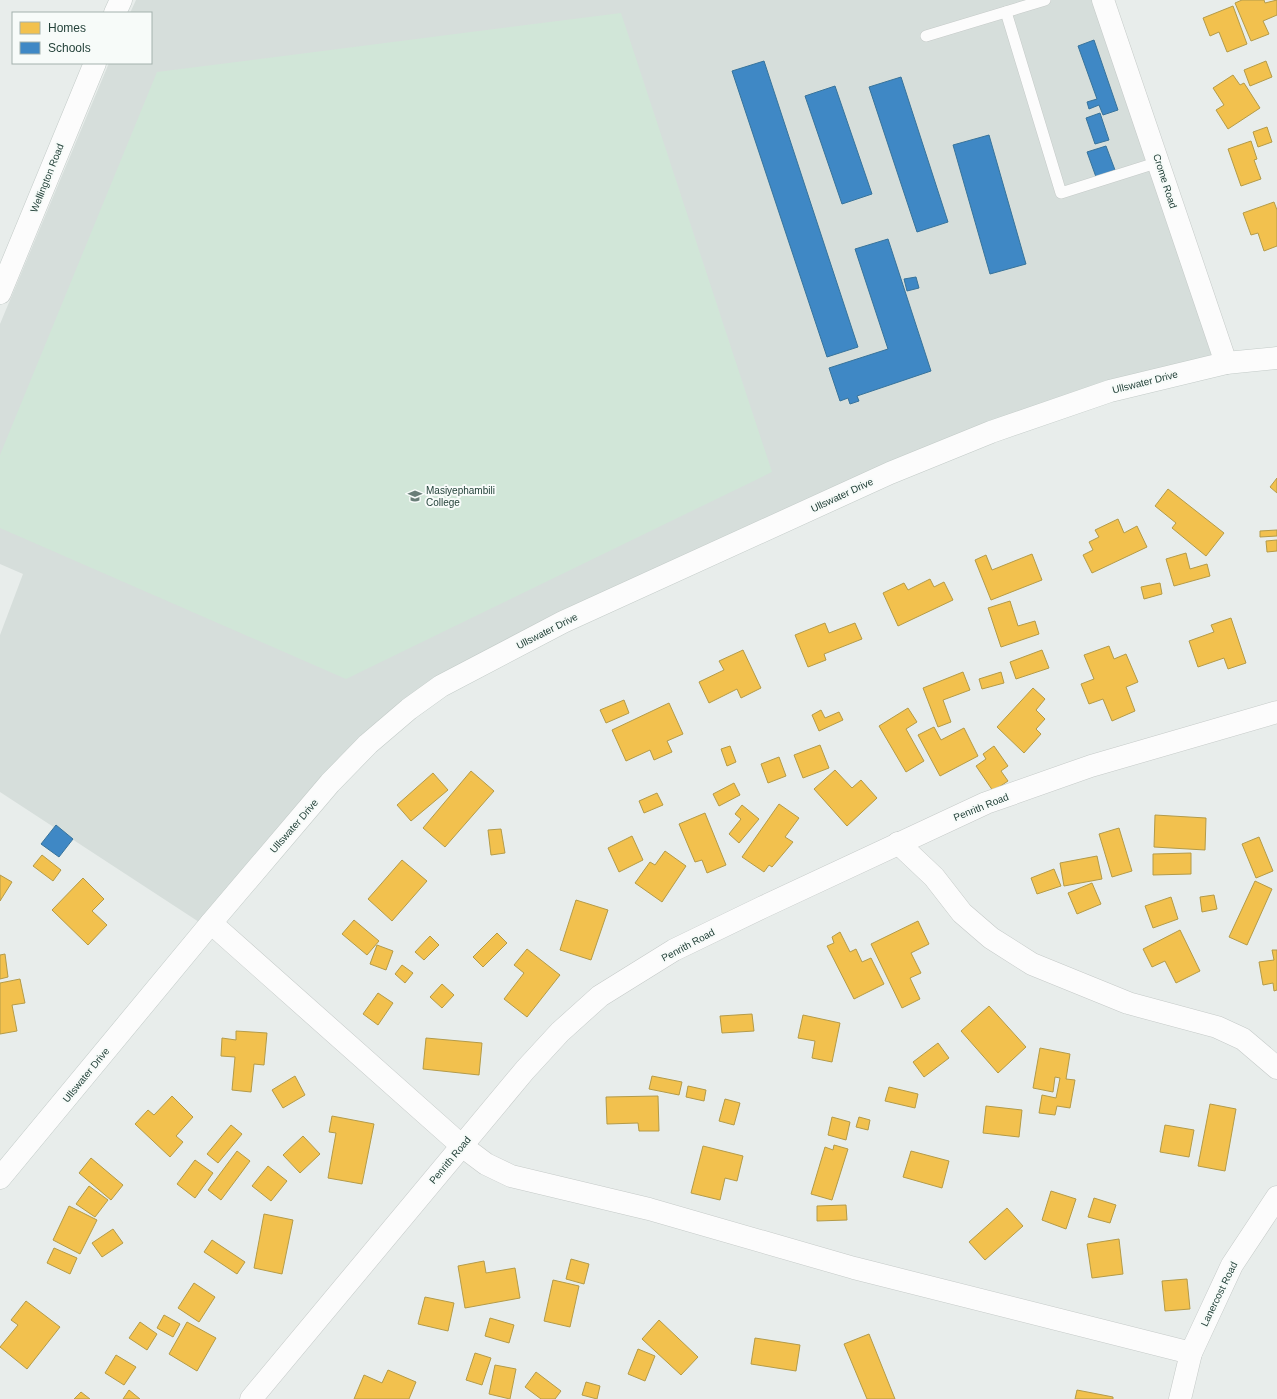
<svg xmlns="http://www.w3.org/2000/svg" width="1277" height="1399" font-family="Helvetica,sans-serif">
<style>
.built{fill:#d6dedb}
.green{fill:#d1e6d8}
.homes{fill:#f2c14e;stroke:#b49b48}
.schools{fill:#3f88c5;stroke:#37739b}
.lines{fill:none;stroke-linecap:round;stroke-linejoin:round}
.lane-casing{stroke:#c5cac8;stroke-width:12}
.street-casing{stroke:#c5cac8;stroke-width:23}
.secondary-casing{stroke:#c3cbc8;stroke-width:23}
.lane{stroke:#fcfcfc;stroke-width:11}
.street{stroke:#fcfcfc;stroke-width:22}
.secondary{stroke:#fcfcfc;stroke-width:22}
.labels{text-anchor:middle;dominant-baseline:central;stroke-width:4;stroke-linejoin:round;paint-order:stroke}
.street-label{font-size:10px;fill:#24423a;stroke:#f7fbf9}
.poi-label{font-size:10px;fill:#24423a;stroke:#f7fbf9;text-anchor:start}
</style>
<rect width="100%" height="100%" fill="#e8edeb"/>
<path class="built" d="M136,0H1098L1219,359L1108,385L402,702L359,737L199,922L0,792V635L23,574L0,564V324L109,63H151V13H130Z"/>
<path class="green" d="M621,13L772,472L346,679L0,528V455L157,72Z"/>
<g class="homes">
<path d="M1242,0H1264L1265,3L1277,0V15L1263,21L1269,34L1251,41L1235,3Z"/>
<path d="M1233,6L1247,44L1227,52L1219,32L1210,36L1203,18Z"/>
<path d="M1266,61L1272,77L1250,86L1244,70Z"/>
<path d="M1233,75L1240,85L1244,83L1260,108L1228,129L1216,110L1224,105L1213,88Z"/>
<path d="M1267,127L1272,142L1258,147L1253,132Z"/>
<path d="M1251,141L1257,159L1254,160L1261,179L1241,186L1228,149Z"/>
<path d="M1274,202L1277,210V246L1264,251L1258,233L1251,235L1243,213Z"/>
<path d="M1277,478V493L1270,487Z"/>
<path d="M1168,489L1224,533L1206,556L1172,528L1176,523L1155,506Z"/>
<path d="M1118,519L1124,533L1137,526L1147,547L1092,573L1083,555L1093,550L1089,542L1099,537L1095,530Z"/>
<path d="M1277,530V536L1260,537V531Z"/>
<path d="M1277,540V551L1267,552L1266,541Z"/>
<path d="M1186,553L1190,569L1207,564L1210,576L1174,586L1166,559Z"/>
<path d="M1032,554L1042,580L991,600L975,560L986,555L992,570Z"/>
<path d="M930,579L934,587L944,582L953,600L898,626L883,593L904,583L908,590Z"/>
<path d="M1160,583L1162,594L1144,599L1141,587Z"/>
<path d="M1010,601L1018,626L1035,621L1039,634L1001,647L988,608Z"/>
<path d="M1231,618L1246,663L1228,669L1224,658L1198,667L1189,641L1214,632L1211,625Z"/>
<path d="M825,623L829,633L855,623L862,639L824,654L826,660L808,667L795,635Z"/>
<path d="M1109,646L1114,659L1126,654L1138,682L1126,687L1135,711L1112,721L1103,699L1089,704L1081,684L1094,679L1084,655Z"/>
<path d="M743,650L761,688L741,698L737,689L709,703L699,682L724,670L719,661Z"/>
<path d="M1042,650L1049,668L1016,679L1010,662Z"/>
<path d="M963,672L970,690L943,700L951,722L938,727L923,688Z"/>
<path d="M1001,672L1004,683L982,689L979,679Z"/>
<path d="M1033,688L1045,699L1036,710L1045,719L1036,729L1041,734L1024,753L997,727Z"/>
<path d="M624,700L629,713L606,723L600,710Z"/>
<path d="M669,703L683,734L667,741L672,752L654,760L650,750L626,761L612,730Z"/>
<path d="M908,708L917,722L906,729L924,761L906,772L879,726Z"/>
<path d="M821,710L825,718L839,712L843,720L819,731L812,715Z"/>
<path d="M934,727L941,740L964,728L978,756L940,776L918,735Z"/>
<path d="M820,745L829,768L803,778L794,755Z"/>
<path d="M730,746L736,762L727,766L721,749Z"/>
<path d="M994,746L1008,766L1001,771L1008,781L993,791L976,766L986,759L983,754Z"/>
<path d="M779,757L786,776L768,783L761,764Z"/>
<path d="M835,770L852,788L861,780L877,798L847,826L814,789Z"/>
<path d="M471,771L494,791L445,847L423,828Z"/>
<path d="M433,773L448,790L411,821L397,805Z"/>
<path d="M734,783L740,795L719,806L713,794Z"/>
<path d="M657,793L663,805L644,813L639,801Z"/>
<path d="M779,804L799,818L785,837L793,842L772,867L769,865L764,872L742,857Z"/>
<path d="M742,805L759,819L739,843L729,834L741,819L735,814Z"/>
<path d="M705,813L726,865L707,873L702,860L695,862L679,824Z"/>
<path d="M1155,815L1206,818L1205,850L1154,847Z"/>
<path d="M1119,828L1132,871L1112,877L1099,834Z"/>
<path d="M501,829L505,853L491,855L488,830Z"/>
<path d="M632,836L643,860L619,872L608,848Z"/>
<path d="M1259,837L1273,871L1256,878L1242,844Z"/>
<path d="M665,851L686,866L662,902L635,883L650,862L655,865Z"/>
<path d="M1191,853V874L1153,875V854Z"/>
<path d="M42,855L61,870L53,881L33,866Z"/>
<path d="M1097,856L1102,879L1064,886L1060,863Z"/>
<path d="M402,860L427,881L392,921L368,899Z"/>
<path d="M1054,869L1061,886L1037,894L1031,878Z"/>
<path d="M0,875L12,882L0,901Z"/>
<path d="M83,878L104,899L92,911L107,925L88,945L52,910Z"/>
<path d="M1255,881L1272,889L1247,945L1229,937Z"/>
<path d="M1092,883L1101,904L1077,914L1068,893Z"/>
<path d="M1214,895L1217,909L1202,912L1200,897Z"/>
<path d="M1171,897L1178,919L1153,928L1145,906Z"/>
<path d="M576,900L608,910L591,960L560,950Z"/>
<path d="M354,920L379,941L367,955L342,934Z"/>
<path d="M918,921L929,944L911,953L921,973L910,978L920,999L902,1008L871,944Z"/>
<path d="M1180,930L1200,971L1176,983L1165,961L1152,967L1143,949Z"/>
<path d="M840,932L850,952L856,949L862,962L871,958L884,984L854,999L827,946L834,943L832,937Z"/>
<path d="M497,933L507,943L483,967L473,957Z"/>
<path d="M430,936L439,945L424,960L415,952Z"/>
<path d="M377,945L393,951L386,970L370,964Z"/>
<path d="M527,949L560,975L527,1017L504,999L524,973L514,965Z"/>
<path d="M1272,950H1277V990L1274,991L1273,983L1263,985L1259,962L1274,960Z"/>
<path d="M5,954L8,977L0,979V955Z"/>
<path d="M402,965L413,973L405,983L395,974Z"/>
<path d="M20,979L25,1003L12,1005L17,1031L0,1034V983Z"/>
<path d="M442,984L454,995L442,1008L430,997Z"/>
<path d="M378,993L393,1003L378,1025L363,1014Z"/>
<path d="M989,1006L1026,1047L998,1073L961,1031Z"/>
<path d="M752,1014L754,1031L722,1033L720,1016Z"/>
<path d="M803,1015L840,1023L832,1062L812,1058L815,1041L798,1038Z"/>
<path d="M236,1031L267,1033L264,1065L254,1064L251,1092L232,1090L235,1057L221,1056L222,1038L236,1040Z"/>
<path d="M426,1038L482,1043L479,1075L423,1069Z"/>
<path d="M938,1043L949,1058L924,1077L913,1062Z"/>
<path d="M1040,1048L1070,1054L1066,1079L1075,1080L1070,1108L1057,1106L1055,1115L1039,1113L1042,1095L1056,1098L1060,1078L1055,1077L1053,1092L1033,1088Z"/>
<path d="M295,1076L305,1095L283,1108L272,1090Z"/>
<path d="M652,1076L682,1082L679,1095L649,1089Z"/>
<path d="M688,1086L706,1090L704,1101L686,1097Z"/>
<path d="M889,1087L918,1094L915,1108L885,1101Z"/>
<path d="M172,1096L193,1117L176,1136L183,1142L170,1157L135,1124L148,1110L154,1115Z"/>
<path d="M658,1096L659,1131H639L638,1123L607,1124L606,1097Z"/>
<path d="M725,1099L740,1103L734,1125L719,1121Z"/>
<path d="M1210,1104L1236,1109L1225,1171L1198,1166Z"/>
<path d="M986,1106L1022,1110L1019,1137L983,1133Z"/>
<path d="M332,1116L374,1124L362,1184L328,1178L336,1133L329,1132Z"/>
<path d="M832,1117L850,1122L846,1140L828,1135Z"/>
<path d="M859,1117L870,1120L868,1130L856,1127Z"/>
<path d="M231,1125L242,1134L218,1163L207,1154Z"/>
<path d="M1165,1125L1194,1130L1189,1157L1160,1152Z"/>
<path d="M303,1136L320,1154L300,1173L283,1155Z"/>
<path d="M834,1145L848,1149L832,1200L811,1194L825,1147L833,1150Z"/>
<path d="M703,1146L743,1156L737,1181L725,1178L720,1200L691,1193Z"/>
<path d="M237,1151L250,1161L221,1200L208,1190Z"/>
<path d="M911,1151L949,1161L942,1188L903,1177Z"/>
<path d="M91,1158L123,1185L111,1200L79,1173Z"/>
<path d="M195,1160L213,1173L195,1198L177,1184Z"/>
<path d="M268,1166L287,1181L271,1201L252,1186Z"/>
<path d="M89,1186L108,1200L95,1217L76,1204Z"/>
<path d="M1051,1191L1076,1199L1066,1229L1042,1220Z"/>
<path d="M1094,1198L1116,1205L1110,1223L1088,1217Z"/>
<path d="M846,1205L847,1220L817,1221V1206Z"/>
<path d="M69,1206L97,1220L80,1254L53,1240Z"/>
<path d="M1007,1208L1023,1226L985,1260L969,1242Z"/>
<path d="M264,1214L293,1220L282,1274L254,1268Z"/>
<path d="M113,1229L123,1243L102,1257L92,1243Z"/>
<path d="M1119,1239L1123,1274L1092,1278L1087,1244Z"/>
<path d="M212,1240L245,1262L237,1274L204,1252Z"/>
<path d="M54,1248L77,1258L70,1274L47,1263Z"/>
<path d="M571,1259L589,1264L584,1284L566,1279Z"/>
<path d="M484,1261L486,1273L515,1268L520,1298L465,1308L458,1266Z"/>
<path d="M1187,1279L1190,1309L1165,1311L1162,1281Z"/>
<path d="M553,1280L579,1286L570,1327L544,1321Z"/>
<path d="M194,1283L215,1297L199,1322L178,1308Z"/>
<path d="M425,1297L454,1303L448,1331L418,1324Z"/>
<path d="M26,1301L60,1327L27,1369L0,1347L18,1325L11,1320Z"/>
<path d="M164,1315L180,1324L173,1337L157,1328Z"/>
<path d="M490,1318L514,1325L509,1343L485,1336Z"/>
<path d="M659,1320L698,1357L681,1375L642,1339Z"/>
<path d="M140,1322L157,1334L147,1350L129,1338Z"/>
<path d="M187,1322L216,1338L197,1371L169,1354Z"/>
<path d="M869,1334L895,1399H867L844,1344Z"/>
<path d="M755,1338L800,1345L796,1371L751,1364Z"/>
<path d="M638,1349L655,1356L645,1381L628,1374Z"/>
<path d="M475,1353L491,1358L482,1385L466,1380Z"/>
<path d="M116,1355L136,1367L124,1385L105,1373Z"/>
<path d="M495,1365L516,1369L510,1399L489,1394Z"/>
<path d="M388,1370L416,1382L409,1399H354L364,1375L382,1383Z"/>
<path d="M536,1372L561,1391L555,1399H541L525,1387Z"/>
<path d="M586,1382L600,1386L597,1399L582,1395Z"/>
<path d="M129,1390L140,1399H123Z"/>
<path d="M1077,1390L1113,1397V1399H1075Z"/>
<path d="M81,1392L90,1399H74Z"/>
</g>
<g class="schools">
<path d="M1094,40L1118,110L1103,115L1099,105L1089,109L1087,102L1097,99L1078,46Z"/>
<path d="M764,61L858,347L827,357L732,71Z"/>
<path d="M901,77L948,222L917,232L869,87Z"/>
<path d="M835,86L872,194L842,204L805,96Z"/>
<path d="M1100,113L1109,140L1095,144L1086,118Z"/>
<path d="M989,135L1026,264L990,274L953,145Z"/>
<path d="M1106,146L1115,170L1096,177L1087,152Z"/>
<path d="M888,239L931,371L857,396L859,401L850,404L848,398L840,401L829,368L888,349L855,249Z"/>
<path d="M916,277L919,288L907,291L904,279Z"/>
<path d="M56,825L73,839L59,857L41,844Z"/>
</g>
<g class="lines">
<defs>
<g id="lane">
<path d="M1006,12L1061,193L1159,162"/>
<path d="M926,36L1045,0"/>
</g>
<g id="street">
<path d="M1103,0L1226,363"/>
<path d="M898,843L934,877L962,913L991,938L1032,964L1128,1003L1217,1027L1243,1039L1277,1068"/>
<path d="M211,923L462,1146L486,1164L511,1176L649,1209L854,1268L1191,1353"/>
<path d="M251,1399L525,1070L560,1032L600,996L674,950L763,907L986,803L1091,766L1277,712"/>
<path d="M1180,1399L1191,1353L1232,1265L1277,1197"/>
</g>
<g id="secondary">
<path d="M115,13L121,0"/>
<path d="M0,293L95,63"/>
<path d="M0,1178L211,923L330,783L368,744L409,709L441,686L563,622L890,473L991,432L1110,391L1226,363L1277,358"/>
</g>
</defs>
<use href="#lane" class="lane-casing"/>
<use href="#street" class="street-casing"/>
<use href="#secondary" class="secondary-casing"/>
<use href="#lane" class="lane"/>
<use href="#street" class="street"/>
<use href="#secondary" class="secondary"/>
</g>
<defs>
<symbol id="school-bare" viewBox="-9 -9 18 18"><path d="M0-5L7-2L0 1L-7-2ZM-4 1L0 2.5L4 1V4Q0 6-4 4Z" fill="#697e78" stroke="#f7fbf9" stroke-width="2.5" paint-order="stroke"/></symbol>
</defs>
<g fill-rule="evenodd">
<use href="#school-bare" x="405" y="486" width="20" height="20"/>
</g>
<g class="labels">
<g class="street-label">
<text transform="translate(47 178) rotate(-68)">Wellington Road</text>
<text transform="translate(1165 181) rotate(72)">Crome Road</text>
<text transform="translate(1145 382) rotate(-14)">Ullswater Drive</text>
<text transform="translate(842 495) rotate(-25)">Ullswater Drive</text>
<text transform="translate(547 631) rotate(-27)">Ullswater Drive</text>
<text transform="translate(981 807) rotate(-22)">Penrith Road</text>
<text transform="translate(294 826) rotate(-49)">Ullswater Drive</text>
<text transform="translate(688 945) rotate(-28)">Penrith Road</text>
<text transform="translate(86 1075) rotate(-51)">Ullswater Drive</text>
<text transform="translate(450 1160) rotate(-50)">Penrith Road</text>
<text transform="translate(1219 1294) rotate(-64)">Lanercost Road</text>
</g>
<g class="poi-label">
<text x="426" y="490">Masiyephambili<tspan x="426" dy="12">College</tspan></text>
</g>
</g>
<rect x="12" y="12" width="140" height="52" fill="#f7fbf9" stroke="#a3b1ad"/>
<rect x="20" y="22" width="20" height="12" fill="#f2c14e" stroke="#a3b1ad"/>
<text x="48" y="32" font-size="12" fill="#24423a">Homes</text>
<rect x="20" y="42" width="20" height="12" fill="#3f88c5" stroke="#a3b1ad"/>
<text x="48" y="52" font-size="12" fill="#24423a">Schools</text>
</svg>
